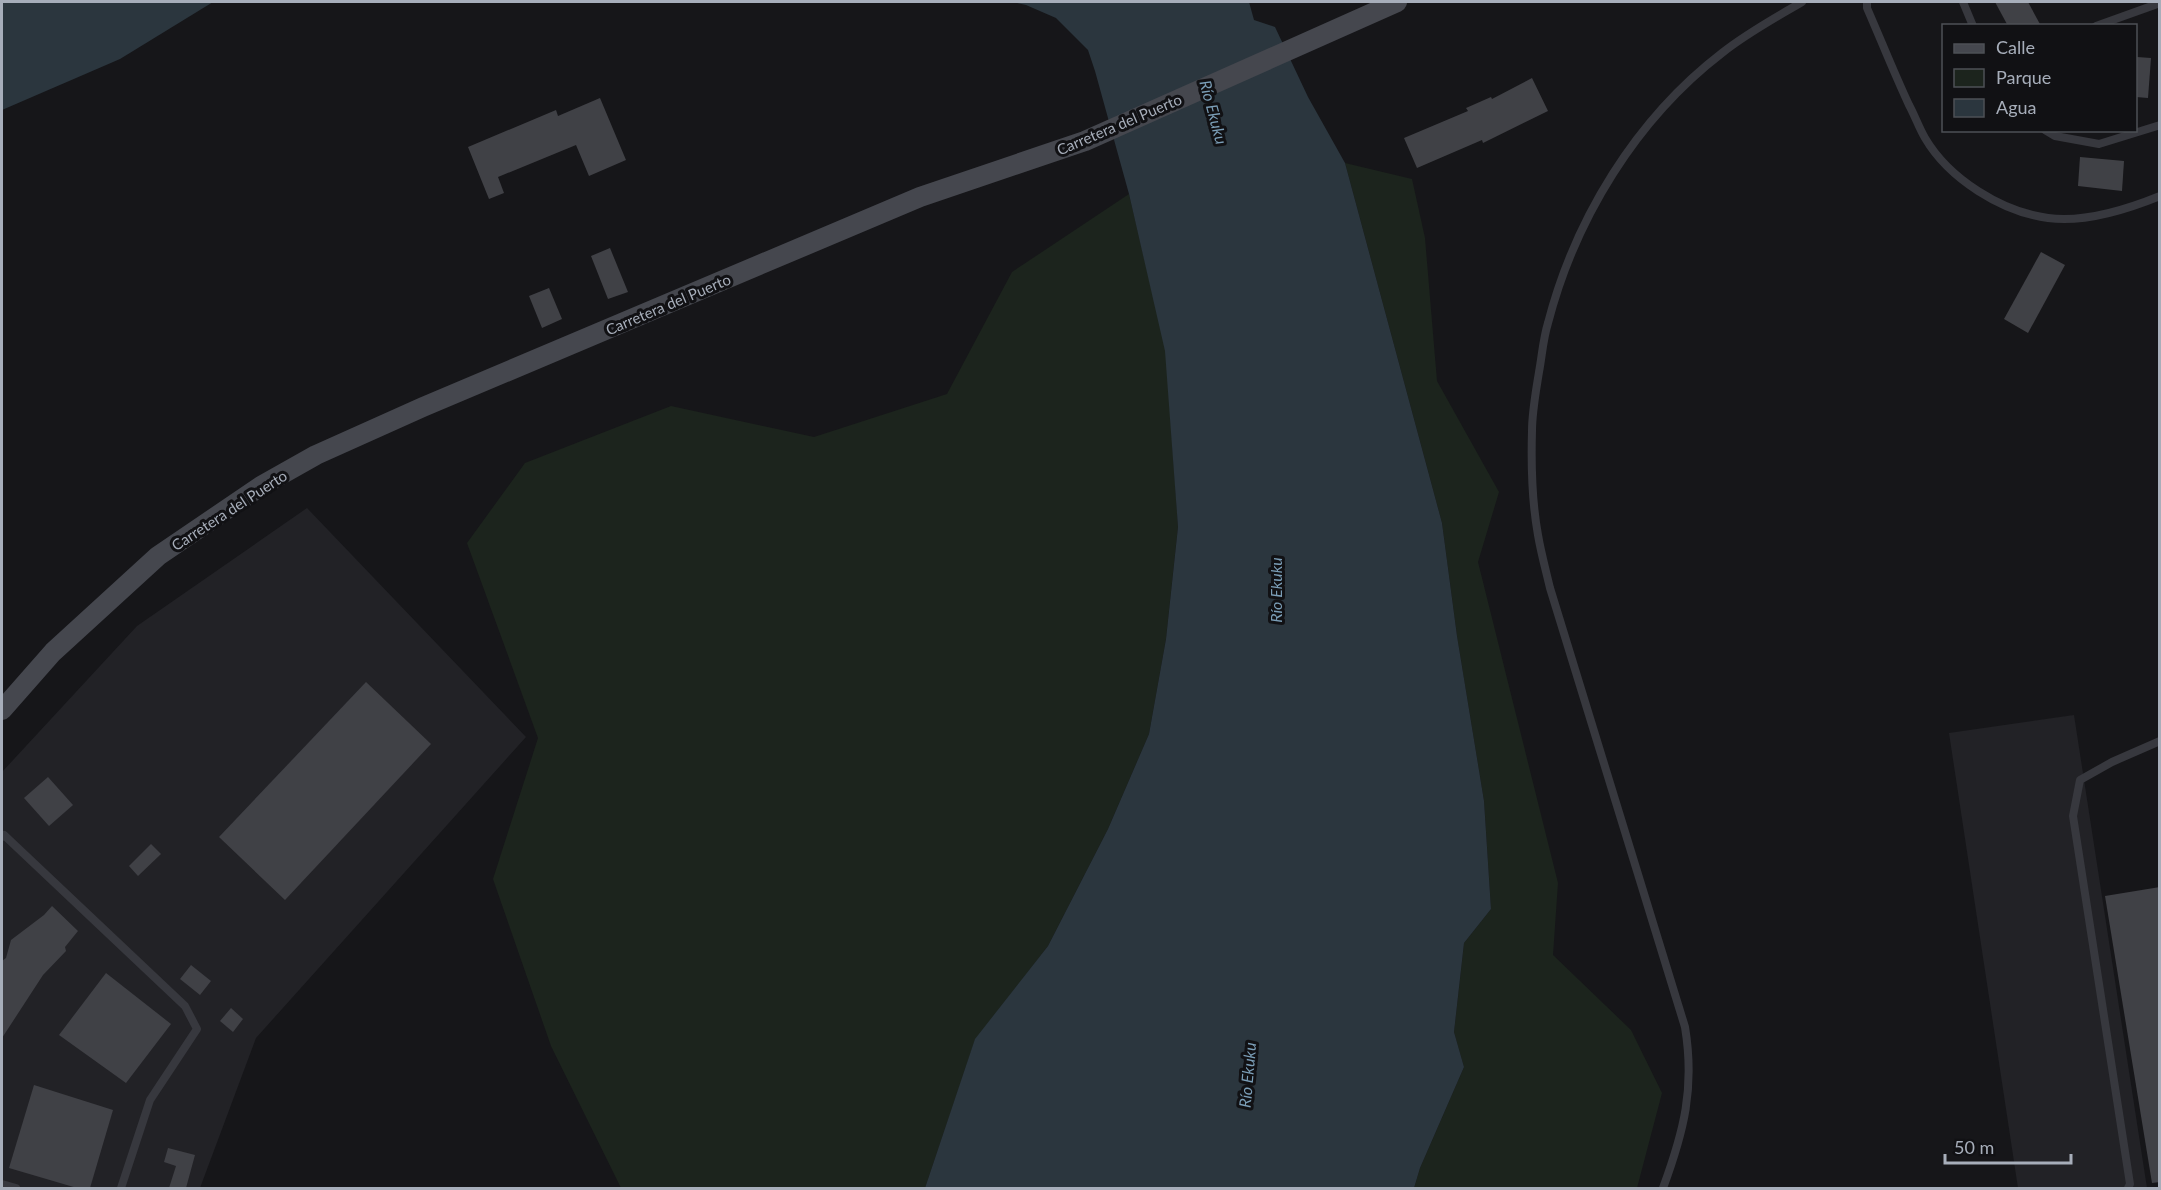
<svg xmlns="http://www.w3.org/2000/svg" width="2161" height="1190" font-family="Lato,sans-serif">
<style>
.built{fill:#222226}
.green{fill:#1c241d}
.water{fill:#2b363e}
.building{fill:#404146}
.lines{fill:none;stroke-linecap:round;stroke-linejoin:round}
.service{stroke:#37383e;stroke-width:8}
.secondary{stroke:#45474e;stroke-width:20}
.labels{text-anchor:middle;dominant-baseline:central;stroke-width:6;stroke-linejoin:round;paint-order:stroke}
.street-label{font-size:15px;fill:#a7aeba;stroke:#111114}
.water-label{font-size:16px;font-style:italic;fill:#7b9eb7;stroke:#111114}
</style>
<rect width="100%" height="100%" fill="#161619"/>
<g class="built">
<path d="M307,508L526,737L256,1038L200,1188H2V772L137,626Z"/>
<path d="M2074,715L2147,1188H2018L1949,733Z"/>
</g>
<g class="green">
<path d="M1345,163L1412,179L1425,238L1437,381L1499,492L1478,562L1558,883L1553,955L1631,1030L1662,1093L1637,1188H1414L1420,1168L1464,1067L1454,1032L1464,943L1491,909L1484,801L1457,636L1442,523Z"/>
<path d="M1129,194L1166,351L1178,527L1166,639L1149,734L1108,829L1048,946L975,1040L925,1188H621L551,1046L493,879L538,738L467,543L525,463L671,406L814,437L947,394L1012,272Z"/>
</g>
<g class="water">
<path d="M2,2H213L120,59L2,110Z"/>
<path d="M1013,2H1249L1254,20L1275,27L1308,97L1345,163L1442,523L1457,636L1484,801L1491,909L1464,943L1454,1032L1464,1067L1420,1168L1414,1188H925L975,1039L1048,946L1108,829L1149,734L1166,639L1178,527L1165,351L1129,194L1095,71L1088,50L1056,18L1026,5Z"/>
</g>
<g class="building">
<path d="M1995,2H2028L2041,26H2008Z"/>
<path d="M2137,57L2151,58L2148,98L2136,97Z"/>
<path d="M1532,78L1548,111L1483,143L1482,140L1417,168L1404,138L1468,111L1466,108L1491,97L1492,99Z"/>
<path d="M600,98L626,160L589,176L576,145L498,177L504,193L489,199L468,147L556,110L558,116Z"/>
<path d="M2080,157L2124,161L2122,191L2078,186Z"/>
<path d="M610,248L628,292L608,299L591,256Z"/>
<path d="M2041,252L2065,265L2028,333L2004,319Z"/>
<path d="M549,288L562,319L542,328L529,296Z"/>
<path d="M366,682L431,744L285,900L219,837Z"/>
<path d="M48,777L73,805L49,826L24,798Z"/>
<path d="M151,844L161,854L138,876L129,866Z"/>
<path d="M2160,887V1182L2152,1183L2105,896Z"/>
<path d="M52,906L78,931L65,947L66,951L43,975L2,1038V961L6,958L11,940L44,915Z"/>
<path d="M191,965L211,981L200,995L180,979Z"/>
<path d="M106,973L171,1024L126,1083L59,1035Z"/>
<path d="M231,1008L243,1019L233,1032L220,1021Z"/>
<path d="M34,1085L113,1110L90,1188H77L9,1168Z"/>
<path d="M168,1148L195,1155L186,1188H169L176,1166L164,1162Z"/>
</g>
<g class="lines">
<g class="service">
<path d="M1867,2V8C1881,40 1894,73 1909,105C1915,116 1919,128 1925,138C1949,179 2002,212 2048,218C2083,223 2128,209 2160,196"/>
<path d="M1963,2L1973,26"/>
<path d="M2096,26L2160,3"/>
<path d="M2045,130L2055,136L2099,144L2160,125"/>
<path d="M2,837L4,835L185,1006L197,1029L150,1100L121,1188"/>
<path d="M2,1184L16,1188"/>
<path d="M1663,1188C1684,1131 1695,1088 1685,1027L1550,588C1546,571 1541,553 1538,535C1532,502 1531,465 1532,431C1532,412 1536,391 1539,372C1542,356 1543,339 1548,323C1575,219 1636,119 1722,53C1747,33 1775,18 1802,2"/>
<path d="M2128,1188L2130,1184L2073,816L2080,780L2112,762L2160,741"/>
</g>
<path class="secondary" d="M2,710L53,652L158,556L261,486L316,455L423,407L920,197L1085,141L1397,2"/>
</g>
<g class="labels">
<g class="street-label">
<text transform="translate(1119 124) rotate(-23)">Carretera del Puerto</text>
<text transform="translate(668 304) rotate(-23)">Carretera del Puerto</text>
<text transform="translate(229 510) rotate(-33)">Carretera del Puerto</text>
</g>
<g class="water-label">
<text transform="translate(1214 112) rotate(75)">Río Ekuku</text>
<text transform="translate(1275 590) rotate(-90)">Río Ekuku</text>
<text transform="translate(1247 1075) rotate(-85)">Río Ekuku</text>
</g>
</g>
<rect width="2161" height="1190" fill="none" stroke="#a7aeba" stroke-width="6"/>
<rect x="1942" y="24" width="195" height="108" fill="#111114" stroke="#4d5056" stroke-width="1.5"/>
<rect x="1954" y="44" width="30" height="9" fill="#45474e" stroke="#4d5056" stroke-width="1.5"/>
<text x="1996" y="54" font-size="18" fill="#a7aeba">Calle</text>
<rect x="1954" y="69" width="30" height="18" fill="#1c241d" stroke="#4d5056" stroke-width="1.5"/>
<text x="1996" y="84" font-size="18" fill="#a7aeba">Parque</text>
<rect x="1954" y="99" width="30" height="18" fill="#2b363e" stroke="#4d5056" stroke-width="1.5"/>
<text x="1996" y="114" font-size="18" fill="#a7aeba">Agua</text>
<path d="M1945 1154v9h126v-9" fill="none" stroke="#a7aeba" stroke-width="3"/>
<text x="1954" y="1154" font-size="18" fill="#a7aeba" stroke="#111114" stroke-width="4.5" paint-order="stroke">50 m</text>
</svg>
